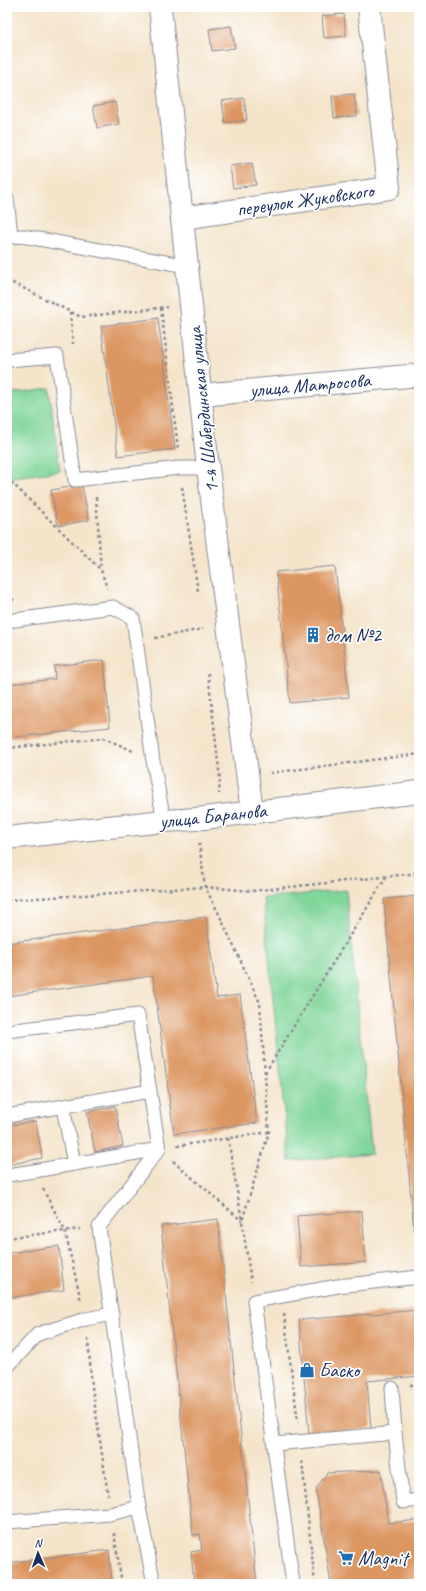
<svg xmlns="http://www.w3.org/2000/svg" width="426" height="1591" font-family="Caveat,sans-serif">
<style>
.green{fill:#81d69a;stroke:#4e827c}
.building{fill:#dc9662}
.lines{fill:none;stroke-linecap:round;stroke-linejoin:round}
.lane-casing{stroke:#888a94;stroke-width:15}
.street-casing{stroke:#888a94;stroke-width:24}
.secondary-casing{stroke:#888a94;stroke-width:24}
.path{stroke:#888a94;stroke-width:2.5;stroke-dasharray:3 3;stroke-linecap:butt}
.lane{stroke:#fff;stroke-width:13}
.street{stroke:#fff;stroke-width:22}
.secondary{stroke:#fff;stroke-width:22}
.labels{text-anchor:middle;dominant-baseline:central;stroke-width:3.5;stroke-linejoin:round;paint-order:stroke}
.street-label{font-size:20px;fill:#1b2f5e;stroke:#fff}
.poi-label{font-size:20px;fill:#1b2f5e;stroke:#fff;text-anchor:start}
</style>
<rect width="100%" height="100%" fill="#fff"/>
<filter id="ink" filterUnits="userSpaceOnUse"><feTurbulence type="fractalNoise" baseFrequency=".025" numOctaves="2"/><feDisplacementMap in="SourceGraphic" scale="8" xChannelSelector="R" yChannelSelector="G"/><feConvolveMatrix kernelMatrix="1 2 1 2 8 2 1 2 1" color-interpolation-filters="sRGB"/></filter>
<filter id="wash" filterUnits="userSpaceOnUse"><feTurbulence type="fractalNoise" baseFrequency=".012" numOctaves="4" result="noise"/><feDisplacementMap in="SourceGraphic" scale="16" xChannelSelector="R" yChannelSelector="G"/><feGaussianBlur stdDeviation="0.9" result="paint"/><feColorMatrix in="noise" values="0 0 0 0 0 0 0 0 0 0 0 0 0 0 0 0 0 1.4 0 .05"/><feComposite in="paint" operator="in"/></filter>
<g filter="url(#wash)">
<rect width="100%" height="100%" fill="#f4e4ca"/>
<g class="green">
<path d="M49,388L60,471L7,478V394Z"/>
<path d="M346,890L372,1154L289,1161L263,898Z"/>
</g>
<g id="blocks">
<g class="building">
<path d="M344,14L346,36L324,38L322,16Z"/>
<path d="M231,26L235,48L212,51L209,29Z"/>
<path d="M354,94L357,116L334,118L332,96Z"/>
<path d="M244,98L247,120L225,123L222,101Z"/>
<path d="M115,102L119,124L97,128L93,106Z"/>
<path d="M252,163L256,185L233,188L230,166Z"/>
<path d="M158,318L175,449L118,456L101,326Z"/>
<path d="M82,485L89,520L58,526L51,490Z"/>
<path d="M335,566L349,697L290,703L276,572Z"/>
<path d="M104,660L110,727L7,738V684L55,679L54,666Z"/>
<path d="M419,896V1230L414,1231L384,899Z"/>
<path d="M206,917L217,998L240,995L257,1123L174,1134L153,976L7,996V943Z"/>
<path d="M115,1106L123,1146L95,1152L87,1112Z"/>
<path d="M36,1121L42,1158L7,1165V1126Z"/>
<path d="M362,1211L366,1262L301,1267L297,1216Z"/>
<path d="M218,1219L251,1529L257,1584H194L191,1552L202,1550L200,1534L193,1535L161,1226Z"/>
<path d="M59,1246L64,1290L7,1298V1253Z"/>
<path d="M419,1310V1376L367,1381L371,1429L309,1434L299,1320Z"/>
<path d="M381,1470L388,1523L419,1520V1584H331L316,1489L327,1473Z"/>
<path d="M109,1550L112,1584H7V1563Z"/>
</g>
</g>
</g>
<g filter="url(#ink)">
<use href="#blocks" fill-opacity="0" stroke="#888a94" stroke-width="1"/>
<g class="lines">
<defs>
<g id="lane">
<path d="M7,197L11,236"/>
<path d="M7,237L22,236L187,266"/>
<path d="M7,360L57,356L75,480L179,468H208"/>
<path d="M7,621L113,607L133,618L153,761L164,821"/>
<path d="M7,1031L138,1015L159,1149L99,1227L139,1507L154,1584"/>
<path d="M63,1107L74,1164"/>
<path d="M7,1116L150,1091"/>
<path d="M7,1175L34,1171L159,1149"/>
<path d="M7,1367L38,1334L86,1319L112,1314"/>
<path d="M392,1388L395,1433"/>
<path d="M274,1444L395,1433L403,1502L419,1500"/>
<path d="M7,1522L110,1514L139,1507"/>
<path d="M293,1584L254,1301L338,1286L419,1277"/>
</g>
<g id="street">
<path d="M160,7L208,468L252,812"/>
<path d="M182,218L389,188L369,7"/>
<path d="M201,395L419,375"/>
</g>
<path id="secondary" d="M7,838L164,821L196,819L419,792"/>
</defs>
<use href="#lane" class="lane-casing"/>
<use href="#street" class="street-casing"/>
<use href="#secondary" class="secondary-casing"/>
<g class="path">
<path d="M7,280L81,317L167,307"/>
<path d="M161,308L178,448"/>
<path d="M70,312L73,344"/>
<path d="M7,478L101,570L107,588"/>
<path d="M182,487L198,591"/>
<path d="M96,497L101,569"/>
<path d="M7,596L14,600"/>
<path d="M155,638L203,629"/>
<path d="M208,673L220,779L219,794"/>
<path d="M7,748L104,738L133,751"/>
<path d="M270,773L419,754"/>
<path d="M199,843L205,887L218,912L260,1003L269,1132L242,1221L251,1282"/>
<path d="M7,900L205,887L252,891L419,873"/>
<path d="M265,1073L386,877"/>
<path d="M228,1138L242,1220"/>
<path d="M177,1146L269,1132"/>
<path d="M173,1161L242,1221"/>
<path d="M43,1189L65,1231L81,1301"/>
<path d="M7,1238L80,1229"/>
<path d="M284,1314L298,1422"/>
<path d="M88,1339L92,1386L108,1495"/>
<path d="M410,1385L419,1384"/>
<path d="M302,1461L315,1584"/>
<path d="M114,1533L122,1584"/>
</g>
<use href="#lane" class="lane"/>
<use href="#street" class="street"/>
<use href="#secondary" class="secondary"/>
</g>
</g>
<defs>
<symbol id="building-bare" viewBox="-9 -9 18 18"><path d="M-4-6H4V6H1V3H-1V6H-4ZM-2.5-4.3h1.7v1.8h-1.7ZM.8-4.3h1.7v1.8H.8ZM-2.5-1h1.7V.8h-1.7ZM.8-1h1.7V.8H.8Z" fill="#1f6fb2" stroke="#fff" stroke-width="2.5" paint-order="stroke"/></symbol>
<symbol id="shop-bare" viewBox="-9 -9 18 18"><path d="M-5-2.5h2.3a2.7 3.5 0 0 1 5.4 0H5L5.5 6h-11ZM-1.5-2.5h3a1.5 2.3 0 0 0-3 0Z" fill="#1f6fb2" stroke="#fff" stroke-width="2.5" paint-order="stroke"/></symbol>
<symbol id="supermarket-bare" viewBox="-9 -9 18 18"><path d="M-6-5.5h2.5l.6 2H6L4.5 2H-2.5L-4.4-4H-6ZM-1.5 3.2a1.3 1.3 0 1 0 .1 0ZM3 3.2a1.3 1.3 0 1 0 .1 0Z" fill="#1f6fb2" stroke="#fff" stroke-width="2.5" paint-order="stroke"/></symbol>
</defs>
<g fill-rule="evenodd">
<use href="#building-bare" x="302" y="624" width="22" height="22"/>
<use href="#shop-bare" x="296" y="1359" width="22" height="22"/>
<use href="#supermarket-bare" x="335" y="1547" width="22" height="22"/>
</g>
<g class="labels">
<g class="street-label">
<text transform="translate(305 200) rotate(-8)">переулок Жуковского</text>
<text transform="translate(310 385) rotate(-5)">улица Матросова</text>
<text transform="translate(203 410) rotate(-96)">1-я Шабердинская улица</text>
<text transform="translate(213 816) rotate(-6)">улица Баранова</text>
</g>
<g class="poi-label">
<text x="325" y="635">дом №2</text>
<text x="319" y="1370">Баско</text>
<text x="358" y="1558">Magnit</text>
</g>
</g>
<rect width="426" height="1591" fill="none" stroke="#fff" stroke-width="24"/>
<g transform="translate(38 1553) rotate(358)" stroke="#ffffff" stroke-width="3" paint-order="stroke">
<path d="M0-3L7 15L0 10L-7 15Z" fill="#1b2f5e"/>
<text y="-6" font-size="11" font-weight="bold" text-anchor="middle" fill="#1b2f5e">N</text>
</g>
</svg>
